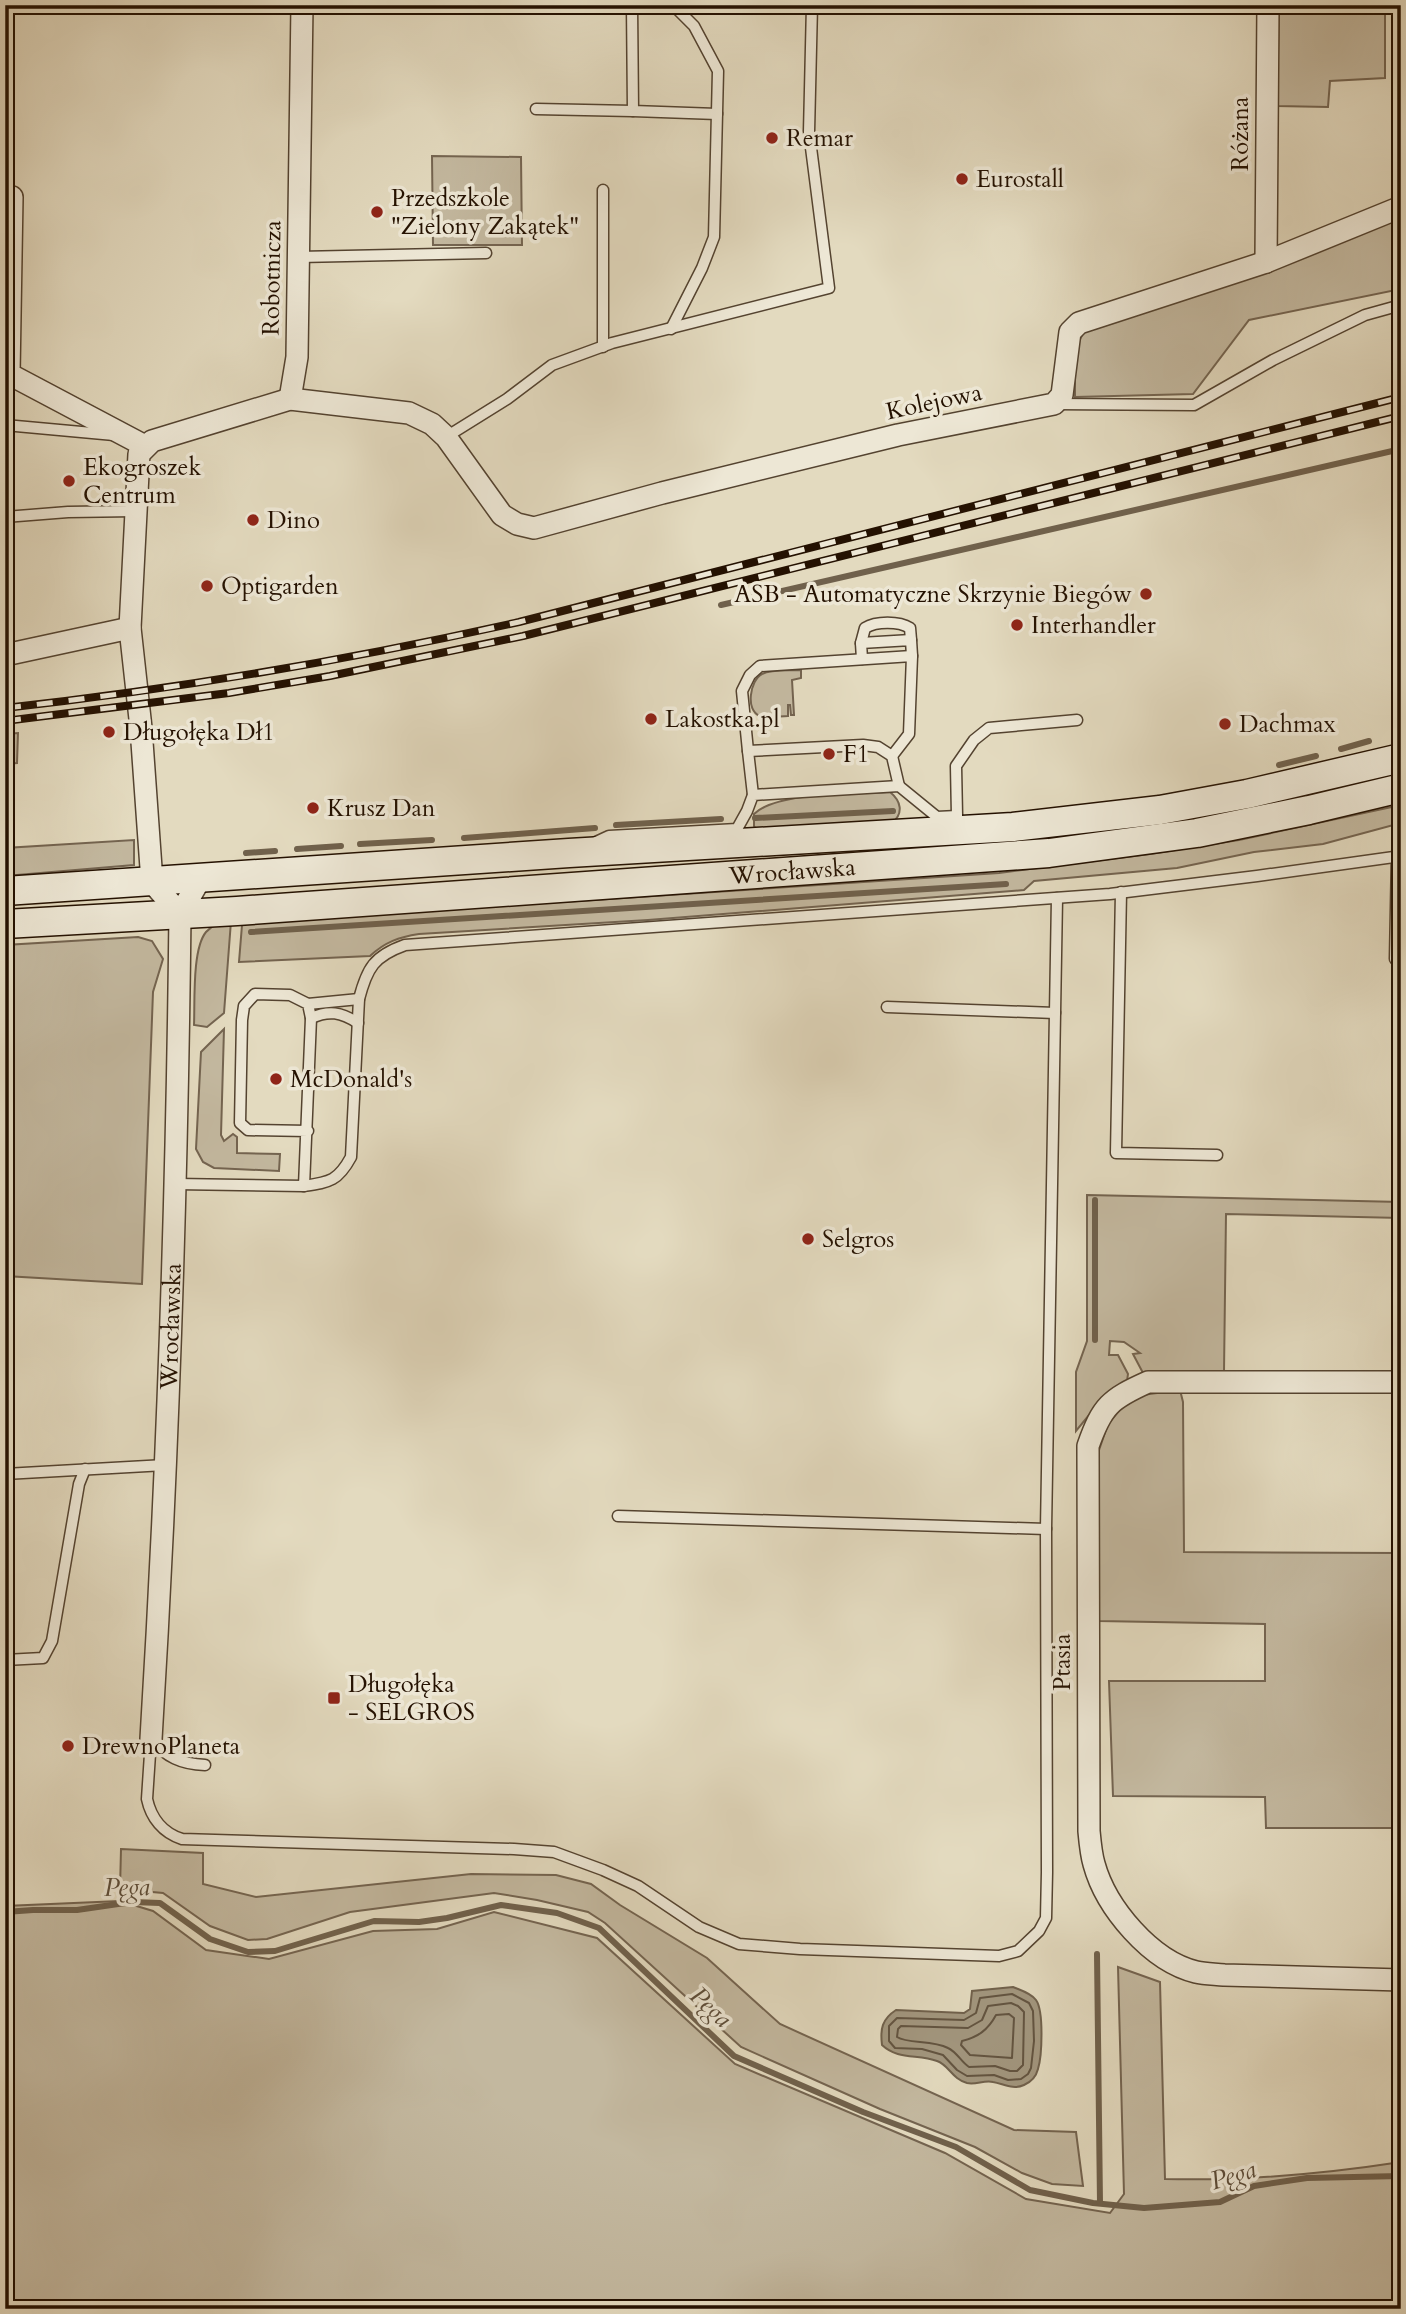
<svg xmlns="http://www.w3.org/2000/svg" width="1406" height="2314" font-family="Cardo,serif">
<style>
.green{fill:#c3b89f;stroke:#746450;stroke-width:2}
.water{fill:#a2967e;stroke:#70614c;stroke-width:2}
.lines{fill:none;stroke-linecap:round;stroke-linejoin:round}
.shore{stroke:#635440;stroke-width:2}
.stream{stroke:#70614c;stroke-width:6}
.service-casing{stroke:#544330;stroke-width:13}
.minor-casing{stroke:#544330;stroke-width:24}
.secondary-casing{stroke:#241101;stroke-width:31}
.service{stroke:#ede7d5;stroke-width:10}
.minor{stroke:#ede7d5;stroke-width:21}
.secondary{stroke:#ede7d5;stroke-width:28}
.rail-casing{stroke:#241101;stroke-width:8}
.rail{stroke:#ede7d5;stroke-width:5;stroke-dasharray:16;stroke-linecap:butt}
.poi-dot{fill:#8f2418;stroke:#ede7d5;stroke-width:2.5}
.labels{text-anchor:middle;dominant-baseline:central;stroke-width:7;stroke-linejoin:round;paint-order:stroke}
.street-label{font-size:24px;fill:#241101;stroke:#ede7d5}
.poi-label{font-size:24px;fill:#241101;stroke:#ede7d5;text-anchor:start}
.water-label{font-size:26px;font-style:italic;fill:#5d4d39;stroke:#ede7d5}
</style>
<rect width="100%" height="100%" fill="#e3dabf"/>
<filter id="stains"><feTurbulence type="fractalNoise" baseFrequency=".00286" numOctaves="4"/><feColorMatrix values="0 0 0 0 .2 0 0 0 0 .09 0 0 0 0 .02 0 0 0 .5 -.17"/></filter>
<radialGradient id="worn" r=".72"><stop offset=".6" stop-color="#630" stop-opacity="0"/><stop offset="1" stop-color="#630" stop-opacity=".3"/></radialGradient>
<g class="green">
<path d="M1279,5H1385V78L1330,81L1328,107L1277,106Z"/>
<path d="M432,156L521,157L522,245H433Z"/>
<path d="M1401,216V289L1249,320L1193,394L1075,397V348L1084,332Z"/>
<path d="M801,670V678L792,680L794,715H791L790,705H788V716C780,716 768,719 760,716C745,711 750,680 762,674C772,669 789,671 801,670Z"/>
<path d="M18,733L17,763L5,764V734Z"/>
<path d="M890,792C901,801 904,813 892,823L758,833L754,826V814C778,791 856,794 890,792Z"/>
<path d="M1401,805V823L1323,844L1254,852L1177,868L1034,881L1024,890L648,920L419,934C399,937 385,942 370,956L239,962L242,925L249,920L578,901L999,873L1150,854L1239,840Z"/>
<path d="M134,840V865L5,876V848Z"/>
<path d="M231,921L224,1013L207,1027L194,1025C195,1002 192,949 206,932C213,924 221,923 231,921Z"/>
<path d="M138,937L152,941L163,959L153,992L142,1284L5,1276V945Z"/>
<path d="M224,1029L221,1135L224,1141L233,1134L237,1137V1153L280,1154L279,1171L214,1168L203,1162L196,1149L201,1052Z"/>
<path d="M1087,1195L1401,1202V1218L1226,1214L1224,1372L1143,1373L1133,1354L1140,1353L1124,1342L1110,1341L1109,1355H1118L1128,1374L1127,1381L1103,1398L1076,1431V1372L1087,1341Z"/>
<path d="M1180,1390L1183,1402L1184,1552L1401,1553V1825L1399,1828H1266L1265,1797L1113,1796L1109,1681H1265V1624L1099,1621L1098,1453L1108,1424L1123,1406L1142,1395Z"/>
<path d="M121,1849L203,1853V1884L256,1897L471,1874L556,1875L591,1884L620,1905L707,1958L780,2024L1014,2130L1076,2132L1083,2186L1052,2184L1022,2173L975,2147L880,2109L741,2047L605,1923L588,1912L537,1900L494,1893L350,1912L267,1939L248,1940L210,1926L163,1893L120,1889Z"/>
<path d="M120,1901L153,1911L206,1950L269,1959L373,1931L437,1929L494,1912L597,1938L735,2064L945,2153L1026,2199L1110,2213L1124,2194L1118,1967L1160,1982L1165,2179C1243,2181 1323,2174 1401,2162V2309H5V1906Z"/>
</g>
<path class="water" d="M1013,1987C1020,1990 1031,1993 1036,2000C1044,2011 1042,2056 1038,2069C1036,2077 1031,2082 1024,2085C1013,2090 1004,2084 993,2082C984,2080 976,2085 967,2083C952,2079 949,2065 937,2061C917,2054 898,2060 882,2045C880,2029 882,2019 896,2010L964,2013L970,2009L972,1991Z"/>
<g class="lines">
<g class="shore">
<path d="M1012,1994L1029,2003L1033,2011L1034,2041L1031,2068L1028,2074L1021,2079L1008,2080L994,2075L967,2076L957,2070L943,2055L922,2049L895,2048L889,2041V2026L897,2018L964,2020L976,2013L980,1998Z"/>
<path d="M1011,2003L1018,2006L1024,2012L1023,2065L1017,2071H1010L995,2066L969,2067C961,2062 957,2052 948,2048C932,2040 908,2044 897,2037L898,2029L901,2026L968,2028L982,2020L988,2006Z"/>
<path d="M1009,2014L1014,2018L1012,2058L970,2055L961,2045L962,2041C978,2037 988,2030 996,2015Z"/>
</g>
<g class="stream">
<path d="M721,605L1401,449"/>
<path d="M1398,734L1401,733"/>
<path d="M1341,749L1369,741"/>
<path d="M1279,765L1316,756"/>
<path d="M755,818L893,811"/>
<path d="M616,825L721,819"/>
<path d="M464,838L595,828"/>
<path d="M360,844L432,840"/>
<path d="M297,849L341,846"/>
<path d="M246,853L275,851"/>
<path d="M251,932L1006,884"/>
<path d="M1095,1200V1340"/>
<path d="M5,1912L33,1910H77L132,1902L160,1903L210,1939L248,1952L275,1951L374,1921L419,1922L447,1918L501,1905L557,1913L599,1928L734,2056L863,2112L956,2147L1030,2190L1093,2203L1144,2208L1220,2202L1254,2186L1307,2178L1401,2176"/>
<path d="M1097,1954L1100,2203"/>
</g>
<defs>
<g id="service">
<path d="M632,5L633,111L717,114"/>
<path d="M536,109L633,111"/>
<path d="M299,257L486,253"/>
<path d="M671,329L702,268L714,237L718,71L694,26L673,5"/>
<path d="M603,347V190"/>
<path d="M1056,404L1194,405L1273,360L1365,315L1401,305"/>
<path d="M5,425L114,435"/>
<path d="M446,437L507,399L552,365L612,343L829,288L809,132L812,5"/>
<path d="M5,517L68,512L135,511"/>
<path d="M861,643L865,628C876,621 899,621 910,628L911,640"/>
<path d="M862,659L861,643L911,640L912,656"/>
<path d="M748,751L742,691L750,675L760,666L912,656L909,734L892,756"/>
<path d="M753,795L748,751L863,745L878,747L892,756L899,786"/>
<path d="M957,816L956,766L974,740L989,728L1077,720"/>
<path d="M596,842L609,836L737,829L747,811L753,795L899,786L937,817L957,816"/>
<path d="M1121,892L1116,1153L1217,1155"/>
<path d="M1395,959L1397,856"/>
<path d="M308,1004L359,999"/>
<path d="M887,1007L1055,1013"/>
<path d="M311,1018C329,1010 341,1012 358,1023"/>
<path d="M176,1184L304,1186L311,1018L308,1004L290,995L255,994L244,1006L242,1020L240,1123L248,1130L308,1131"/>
<path d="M304,1186C330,1182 338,1181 351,1157L359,999C367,968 374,956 405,945L1110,894L1257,876L1401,856"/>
<path d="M5,1474L165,1465"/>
<path d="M618,1516L1046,1529"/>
<path d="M5,1660L43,1658L52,1641L79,1484L85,1469"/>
<path d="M151,1739L147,1799C151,1818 163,1833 182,1839L514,1849L554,1852L603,1870L638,1886L699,1927L739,1944L800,1949L999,1956L1018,1951L1039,1931L1046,1918L1047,1872L1046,1529L1057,898"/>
<path d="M151,1739C166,1757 181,1764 205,1765"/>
</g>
<g id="minor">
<path d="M12,197L9,374L145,446"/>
<path d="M1266,262L1268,5"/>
<path d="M290,399L297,357L302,5"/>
<path d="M5,655L130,628"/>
<path d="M180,914L152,882L141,728L130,628L139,454L152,441L290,399L409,413L432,424L446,437L502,515L517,524L534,528L662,493L898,435L1054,404L1062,395L1070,332L1079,323L1266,262L1401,207"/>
<path d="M1401,1382H1148C1110,1399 1102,1406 1088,1446L1089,1831C1090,1842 1091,1854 1094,1864C1106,1908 1151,1961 1196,1972C1205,1974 1215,1974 1224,1975L1401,1980"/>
<path id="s1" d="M151,1739C168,1464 177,1189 180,914L200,879"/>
</g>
<g id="secondary">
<path d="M5,891L569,853L1013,827L1160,810L1247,794L1401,758"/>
<path id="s2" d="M5,924L237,911L1049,853L1197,833L1309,810L1401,788"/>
</g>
</defs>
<use href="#service" class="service-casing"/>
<use href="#minor" class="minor-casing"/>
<use href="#secondary" class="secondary-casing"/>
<use href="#service" class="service"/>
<use href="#minor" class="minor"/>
<use href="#secondary" class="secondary"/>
<defs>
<g id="rail">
<path d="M5,708C178,689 349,660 519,622L1401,397"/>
<path d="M5,721L229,693L330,676L523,636L1401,416"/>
</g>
</defs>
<use href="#rail" class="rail-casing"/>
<use href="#rail" class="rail"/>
</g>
<g class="poi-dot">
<circle cx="772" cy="138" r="7"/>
<circle cx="962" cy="179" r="7"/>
<circle cx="377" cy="212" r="7"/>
<circle cx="69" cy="481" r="7"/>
<circle cx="253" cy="520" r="7"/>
<circle cx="207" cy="586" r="7"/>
<circle cx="1146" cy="594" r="7"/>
<circle cx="1017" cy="625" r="7"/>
<circle cx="651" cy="719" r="7"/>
<circle cx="1225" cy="724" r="7"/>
<circle cx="109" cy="732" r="7"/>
<circle cx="829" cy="754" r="7"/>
<circle cx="313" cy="808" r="7"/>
<circle cx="276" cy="1079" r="7"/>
<circle cx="808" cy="1239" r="7"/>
<rect x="327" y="1691" width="14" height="14" rx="3.5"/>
<circle cx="68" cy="1746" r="7"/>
</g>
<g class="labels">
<g class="street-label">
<text transform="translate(1240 134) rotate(-90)">Różana</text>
<text transform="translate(272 278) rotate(-89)">Robotnicza</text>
<text transform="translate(934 402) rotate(-12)">Kolejowa</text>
<text stroke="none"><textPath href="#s2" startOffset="789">Wrocławska</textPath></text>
<text stroke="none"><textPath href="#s1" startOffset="413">Wrocławska</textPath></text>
<text transform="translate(1062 1662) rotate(-90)">Ptasia</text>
</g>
<g class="poi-label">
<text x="786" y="138">Remar</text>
<text x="976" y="179">Eurostall</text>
<text x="391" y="198">Przedszkole<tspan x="391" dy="28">"Zielony Zakątek"</tspan></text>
<text x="83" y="467">Ekogroszek<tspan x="83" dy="28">Centrum</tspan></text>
<text x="267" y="520">Dino</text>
<text x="221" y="586">Optigarden</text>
<text x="1132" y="594" text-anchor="end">ASB - Automatyczne Skrzynie Biegów</text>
<text x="1031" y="625">Interhandler</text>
<text x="665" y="719">Lakostka.pl</text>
<text x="1239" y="724">Dachmax</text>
<text x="123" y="732">Długołęka Dł1</text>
<text x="843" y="754">F1</text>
<text x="327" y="808">Krusz Dan</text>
<text x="290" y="1079">McDonald's</text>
<text x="822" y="1239">Selgros</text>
<text x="348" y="1684">Długołęka<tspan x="348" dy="28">- SELGROS</tspan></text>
<text x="82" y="1746">DrewnoPlaneta</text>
</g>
<g class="water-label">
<text transform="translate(127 1887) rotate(-1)">Pęga</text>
<text transform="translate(711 2007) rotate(43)">Pęga</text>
<text transform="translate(1233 2175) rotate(-17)">Pęga</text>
</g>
</g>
<rect width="1406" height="2314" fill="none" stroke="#e3dabf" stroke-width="28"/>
<rect x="7" y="7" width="1392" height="2300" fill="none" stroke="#241101" stroke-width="3.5"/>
<rect x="14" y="14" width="1378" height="2286" fill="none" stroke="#241101" stroke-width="2"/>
<rect width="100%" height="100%" filter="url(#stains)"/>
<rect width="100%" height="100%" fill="url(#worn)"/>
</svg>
